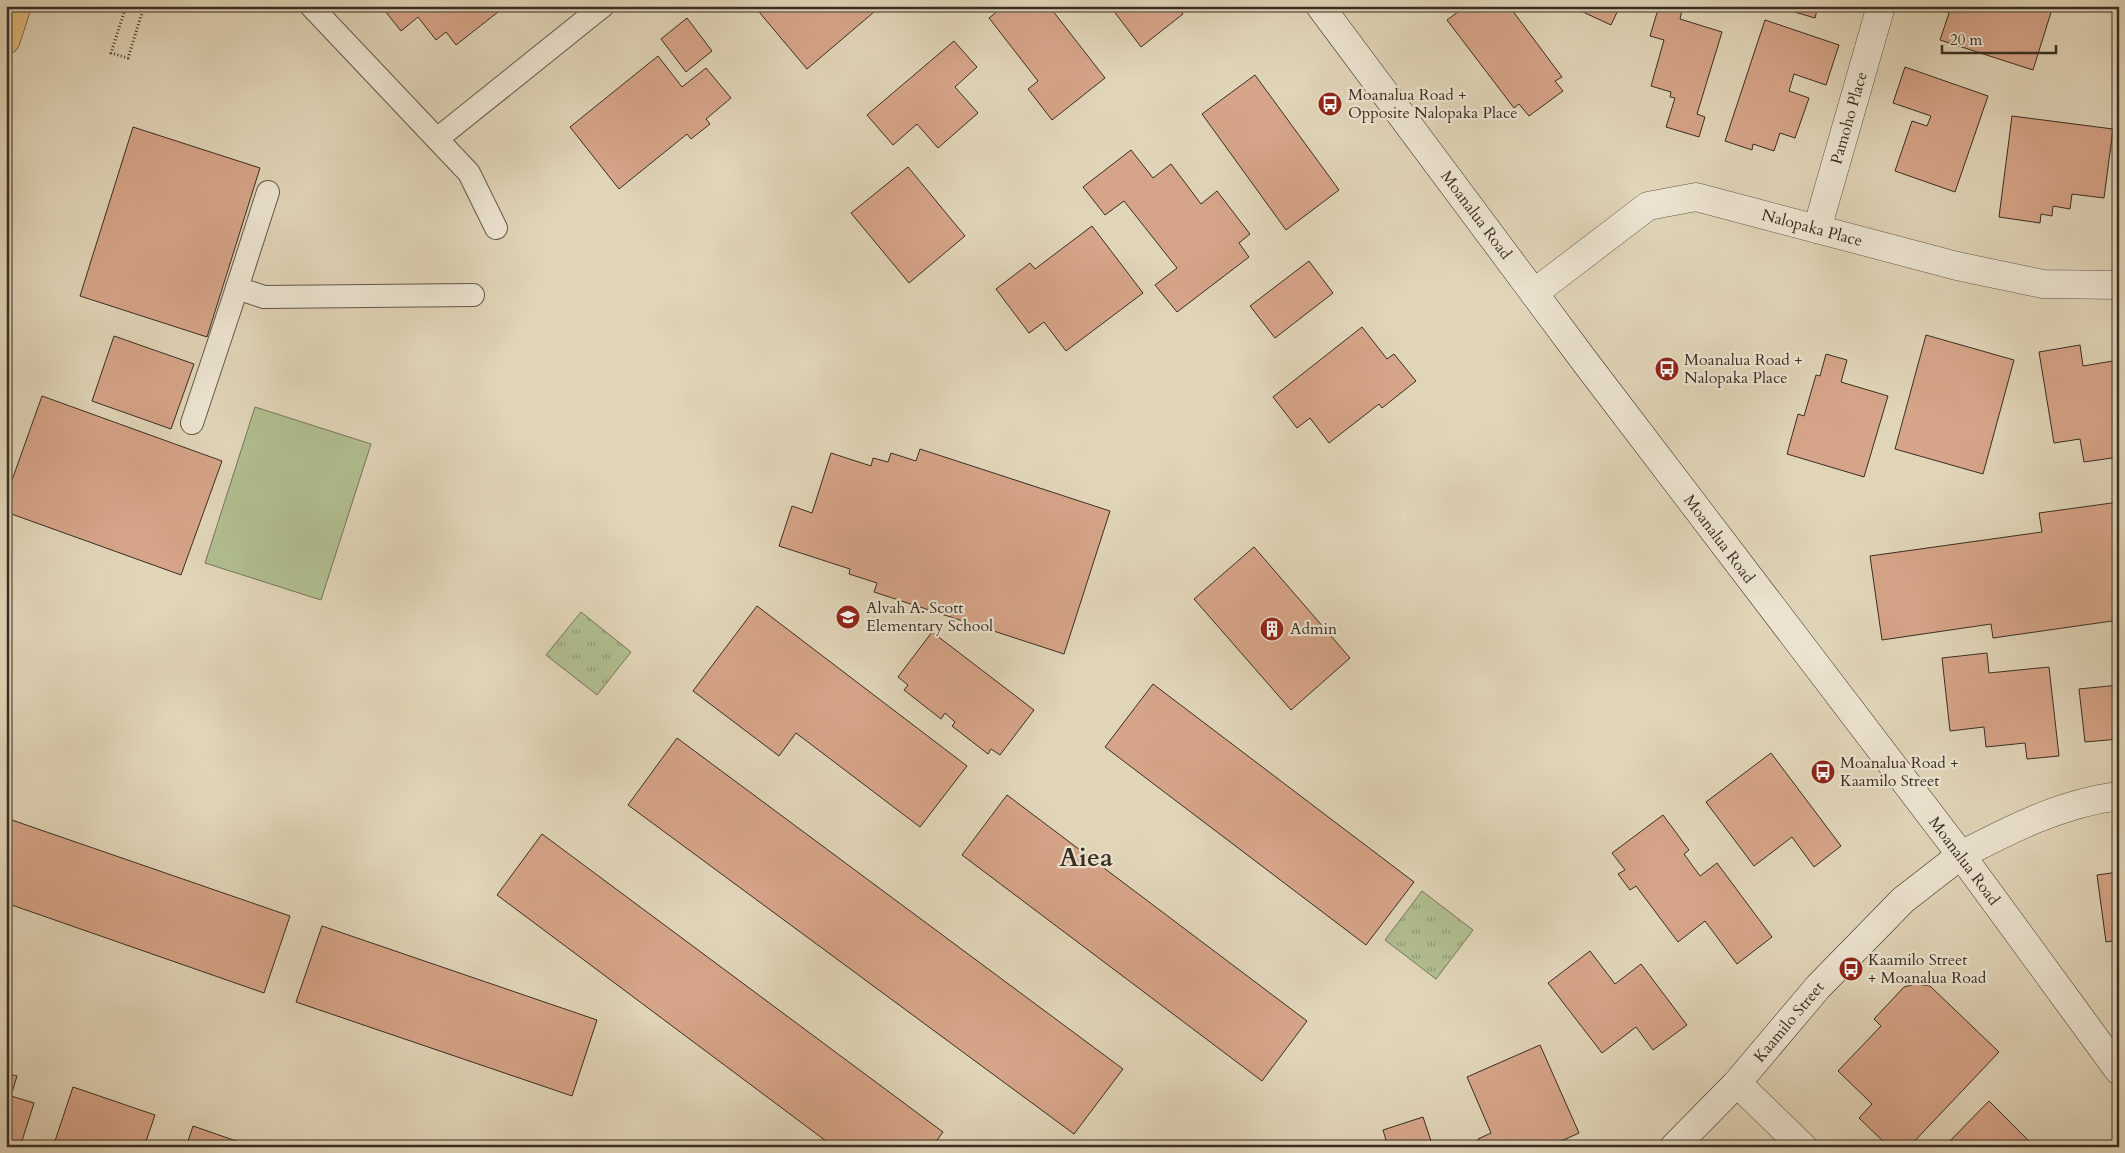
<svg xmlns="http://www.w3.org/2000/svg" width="2125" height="1153" font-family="Cardo,serif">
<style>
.grass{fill:#b1be90;stroke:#74765a}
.park{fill:url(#park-tufts);stroke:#74765a}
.building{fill:#d6a488;stroke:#382e23}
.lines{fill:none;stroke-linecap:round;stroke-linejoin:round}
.lane-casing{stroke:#625848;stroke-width:24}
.street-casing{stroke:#625848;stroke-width:29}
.secondary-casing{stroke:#382e23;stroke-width:29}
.highway-casing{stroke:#382e23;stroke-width:29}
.path{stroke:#382e23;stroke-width:3;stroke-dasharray:1 2.5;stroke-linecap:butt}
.lane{stroke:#ece4d1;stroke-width:22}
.street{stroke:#ece4d1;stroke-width:28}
.secondary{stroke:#ece4d1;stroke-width:28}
.highway{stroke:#e0ba7c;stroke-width:28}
.labels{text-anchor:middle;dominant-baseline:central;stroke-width:4.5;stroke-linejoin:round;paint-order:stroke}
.poi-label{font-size:16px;fill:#382e23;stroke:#ece4d1;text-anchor:start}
.street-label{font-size:16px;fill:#382e23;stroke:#ece4d1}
.town-label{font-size:26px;font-weight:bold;fill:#382e23;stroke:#ece4d1}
</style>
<defs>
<pattern id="park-tufts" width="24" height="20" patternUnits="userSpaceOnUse" patternTransform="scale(1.25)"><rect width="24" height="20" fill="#b1be90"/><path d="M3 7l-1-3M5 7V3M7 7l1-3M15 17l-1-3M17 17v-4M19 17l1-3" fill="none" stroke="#919b75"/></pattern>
</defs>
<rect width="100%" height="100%" fill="#e1d5b8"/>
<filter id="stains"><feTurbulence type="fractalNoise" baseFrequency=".004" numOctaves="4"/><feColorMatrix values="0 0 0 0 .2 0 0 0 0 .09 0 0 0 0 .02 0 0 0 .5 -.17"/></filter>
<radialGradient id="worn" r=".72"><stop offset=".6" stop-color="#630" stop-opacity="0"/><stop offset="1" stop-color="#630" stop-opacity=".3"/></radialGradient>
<path class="grass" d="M255,407L371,444L321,600L205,563Z"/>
<g class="park">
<path d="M581,612L631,652L597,695L546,655Z"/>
<path d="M1422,891L1473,930L1436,979L1385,940Z"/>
</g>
<g class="building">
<path d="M381,6H493L498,12L456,45L446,32L436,40L418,17L401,31Z"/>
<path d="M754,6H881L807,69Z"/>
<path d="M1004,6H1049L1105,78L1052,120L1028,89L1038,81L989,18Z"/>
<path d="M1110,6H1177L1183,14L1141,47Z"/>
<path d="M1466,6H1509L1562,77L1555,81L1563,91L1529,116L1519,104L1514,108L1447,20Z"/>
<path d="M1570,6H1620L1611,25Z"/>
<path d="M1659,6H1683L1680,19L1722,32L1697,114L1705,117L1699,137L1666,127L1675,98L1670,97L1671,92L1651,86L1664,40L1650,36Z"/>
<path d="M1774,6H1818L1815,18Z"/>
<path d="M1928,6H2053L2033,70L1940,40L1949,13Z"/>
<path d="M687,18L712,51L686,72L661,39Z"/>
<path d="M1765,20L1839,45L1826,85L1794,74L1789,91L1809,98L1795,138L1780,133L1774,151L1753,144L1752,150L1725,141Z"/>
<path d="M954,41L977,67L955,87L978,113L938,148L917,124L893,145L867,115Z"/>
<path d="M658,56L682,87L706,68L731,98L706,119L710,124L691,139L687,134L619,189L570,127Z"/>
<path d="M1905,67L1988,96L1955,192L1895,171L1912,121L1927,126L1931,116L1893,103Z"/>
<path d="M1255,75L1339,190L1286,230L1202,114Z"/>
<path d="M2012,116L2113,129L2104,198L2072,194L2070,209L2053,206L2052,216L2041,214L2040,223L1999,217Z"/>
<path d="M133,127L260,168L207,337L80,296Z"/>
<path d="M1131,150L1153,178L1171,164L1201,204L1217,191L1250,234L1239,243L1249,257L1177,312L1155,285L1177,268L1124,201L1105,215L1083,187Z"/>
<path d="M908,167L965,236L909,283L851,213Z"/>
<path d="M1092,226L1143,293L1066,351L1044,322L1029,333L996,289L1030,263L1035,269Z"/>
<path d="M1309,261L1333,293L1275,338L1250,306Z"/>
<path d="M1362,327L1387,359L1394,354L1416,381L1382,408L1379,404L1329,443L1310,418L1297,428L1273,397Z"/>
<path d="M1926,335L2014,360L1983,474L1895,449Z"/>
<path d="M114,336L194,364L171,429L92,401Z"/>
<path d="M2080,345L2083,366L2119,360V457L2084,462L2080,439L2054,443L2039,352Z"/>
<path d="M1826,354L1847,360L1841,382L1888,396L1864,477L1787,454L1798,414L1804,416L1816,375L1820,376Z"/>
<path d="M42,396L222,461L181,575L6,512V497Z"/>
<path d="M920,449L1110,511L1064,654L874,592L877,583L849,574L850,569L779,546L792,506L812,513L831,453L871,466L873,458L888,462L891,453L916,461Z"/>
<path d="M2119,502V620L1993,638L1991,624L1882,640L1870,556L2042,532L2039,513Z"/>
<path d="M1254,547L1350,658L1291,710L1194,599Z"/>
<path d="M757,606L967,766L920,827L796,733L779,756L693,691Z"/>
<path d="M932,632L1034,710L1000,755L991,749L988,754L952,726L955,722L945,713L941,719L904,690L908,685L898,677Z"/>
<path d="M1987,653L1989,673L2049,667L2059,756L2027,759L2025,743L1986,747L1984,727L1950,731L1942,658Z"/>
<path d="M1153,684L1414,882L1366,945L1105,747Z"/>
<path d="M2119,685V739L2085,742L2079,689Z"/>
<path d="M677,738L1123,1069L1074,1134L628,805Z"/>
<path d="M1771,753L1841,846L1814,867L1792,837L1754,866L1706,802Z"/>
<path d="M1007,795L1307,1021L1262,1081L962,855Z"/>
<path d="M1663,815L1689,850L1684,854L1700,876L1717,863L1772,937L1737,964L1705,921L1678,942L1636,886L1630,890L1618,874L1625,870L1612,853Z"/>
<path d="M6,818L290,916L264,993L6,903Z"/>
<path d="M542,834L943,1132L932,1147H834L497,895Z"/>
<path d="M2119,872V940L2106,942L2097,875Z"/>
<path d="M322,926L597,1020L572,1096L296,1002Z"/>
<path d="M1590,951L1615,984L1641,964L1687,1025L1653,1050L1636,1027L1602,1053L1548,983Z"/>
<path d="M1916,984L1930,986L1999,1052L1909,1147H1889L1859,1118L1872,1104L1838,1071L1881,1026L1874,1019L1904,987Z"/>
<path d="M1540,1045L1579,1133L1548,1147H1481L1478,1139L1491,1133L1467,1077Z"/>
<path d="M6,1073L17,1076L11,1096L34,1103L20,1147H6Z"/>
<path d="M73,1087L155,1115L144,1147H53Z"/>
<path d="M1989,1101L2035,1147H1944Z"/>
<path d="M1423,1117L1433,1147H1388L1383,1130Z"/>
<path d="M193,1126L245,1144L244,1147H186Z"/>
<path d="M1319,1142L1321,1147H1303Z"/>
</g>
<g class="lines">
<defs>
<g id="lane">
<path d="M311,6L469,173L496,228"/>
<path d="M437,139L603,6"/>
<path d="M237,288L268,192"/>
<path d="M192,423L237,288L264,297L473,295"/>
</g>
<g id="street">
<path d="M1817,229L1881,6"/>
<path d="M1534,293L1648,206L1696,197L1957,266L2043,284L2119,285"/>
<path d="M1961,855C2011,829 2062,803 2119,796"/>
<path d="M1737,1083L1803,1147"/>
</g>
<g id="secondary">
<path d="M1320,6L1586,363L1961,855L2119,1071"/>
<path d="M1674,1147L1737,1083L1818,987L1903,900L1961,855"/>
</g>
<path id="highway" d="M6,40L17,6"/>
</defs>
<use href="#lane" class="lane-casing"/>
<use href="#street" class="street-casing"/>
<use href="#secondary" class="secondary-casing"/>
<use href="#highway" class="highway-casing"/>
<path class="path" d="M126,6L111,53L128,58L144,6"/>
<use href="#lane" class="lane"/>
<use href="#street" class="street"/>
<use href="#secondary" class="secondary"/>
<use href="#highway" class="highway"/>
</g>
<defs>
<symbol id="bus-disc" viewBox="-11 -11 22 22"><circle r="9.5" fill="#8f2418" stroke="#ece4d1"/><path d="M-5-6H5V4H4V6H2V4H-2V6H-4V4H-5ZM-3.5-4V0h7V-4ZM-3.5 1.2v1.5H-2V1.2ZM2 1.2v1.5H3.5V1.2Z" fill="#fff"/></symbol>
<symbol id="school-disc" viewBox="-11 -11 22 22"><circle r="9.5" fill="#8f2418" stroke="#ece4d1"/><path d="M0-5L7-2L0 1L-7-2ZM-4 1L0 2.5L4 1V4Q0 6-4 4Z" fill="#fff"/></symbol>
<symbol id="building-disc" viewBox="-11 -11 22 22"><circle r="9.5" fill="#8f2418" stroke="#ece4d1"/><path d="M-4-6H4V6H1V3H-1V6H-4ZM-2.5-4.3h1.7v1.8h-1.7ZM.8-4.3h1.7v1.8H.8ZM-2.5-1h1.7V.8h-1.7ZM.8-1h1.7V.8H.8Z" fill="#fff"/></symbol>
</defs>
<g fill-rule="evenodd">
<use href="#bus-disc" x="1316" y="90" width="28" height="28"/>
<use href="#bus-disc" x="1653" y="355" width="28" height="28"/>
<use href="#school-disc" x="834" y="603" width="28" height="28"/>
<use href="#building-disc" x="1258" y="615" width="28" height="28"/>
<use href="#bus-disc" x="1809" y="758" width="28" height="28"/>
<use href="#bus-disc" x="1837" y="955" width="28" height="28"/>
</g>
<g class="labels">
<g class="poi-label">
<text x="1348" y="95">Moanalua Road +<tspan x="1348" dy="18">Opposite Nalopaka Place</tspan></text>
<text x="1684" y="360">Moanalua Road +<tspan x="1684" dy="18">Nalopaka Place</tspan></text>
<text x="866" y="608">Alvah A. Scott<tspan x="866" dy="18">Elementary School</tspan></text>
<text x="1290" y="629">Admin</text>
<text x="1840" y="763">Moanalua Road +<tspan x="1840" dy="18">Kaamilo Street</tspan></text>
<text x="1868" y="960">Kaamilo Street<tspan x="1868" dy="18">+ Moanalua Road</tspan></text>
</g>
<g class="street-label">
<text transform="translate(1849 118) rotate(-74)">Pamoho Place</text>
<text transform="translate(1476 215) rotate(53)">Moanalua Road</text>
<text transform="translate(1812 228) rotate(15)">Nalopaka Place</text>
<text transform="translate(1719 539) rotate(53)">Moanalua Road</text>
<text transform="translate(1964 861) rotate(53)">Moanalua Road</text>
<text transform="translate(1789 1022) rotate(-50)">Kaamilo Street</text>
</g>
<g class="town-label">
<text x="1086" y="857">Aiea</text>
</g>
</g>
<rect width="2125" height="1153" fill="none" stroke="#e1d5b8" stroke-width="25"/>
<rect x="8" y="8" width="2110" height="1138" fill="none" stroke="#382e23" stroke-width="2.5"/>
<rect x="12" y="12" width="2100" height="1128" fill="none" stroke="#382e23"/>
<path d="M1942 45v8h114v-8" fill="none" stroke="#382e23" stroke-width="2.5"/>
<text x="1950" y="45" font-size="15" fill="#382e23" stroke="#ece4d1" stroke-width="4" paint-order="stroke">20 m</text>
<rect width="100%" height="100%" filter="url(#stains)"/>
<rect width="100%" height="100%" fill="url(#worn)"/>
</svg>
